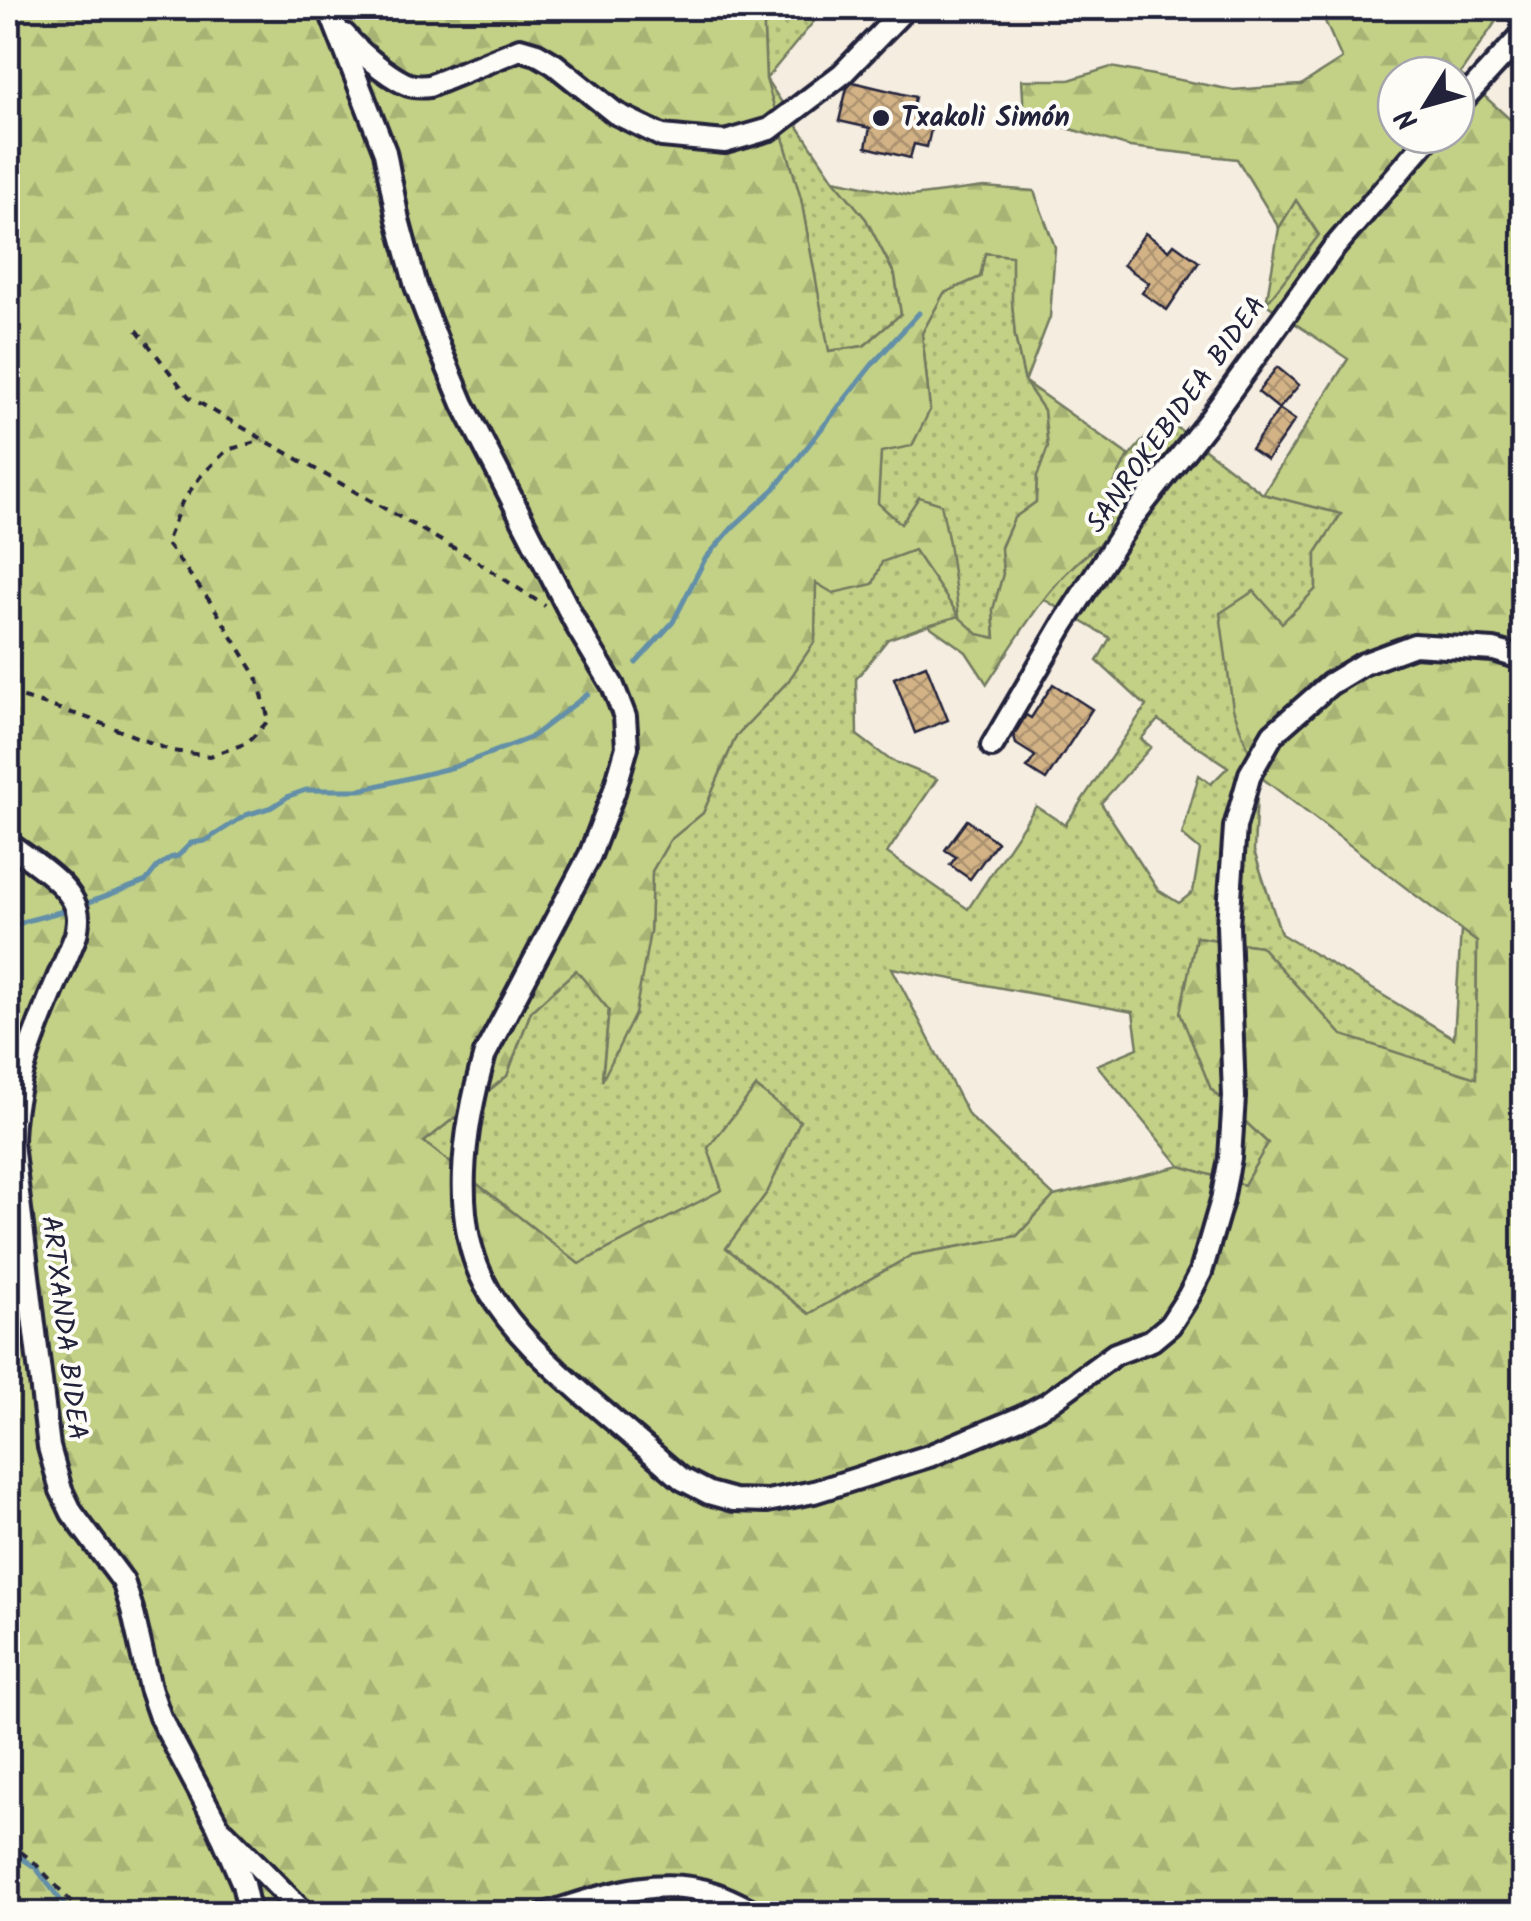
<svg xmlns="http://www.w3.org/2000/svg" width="1531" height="1921" font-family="Kalam,sans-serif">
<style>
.grass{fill:url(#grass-dots);stroke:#727a60;stroke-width:2.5;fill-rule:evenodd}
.forest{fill:url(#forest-firs);stroke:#727a60;stroke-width:2.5;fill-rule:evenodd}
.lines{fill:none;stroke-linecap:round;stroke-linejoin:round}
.stream{stroke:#638fa8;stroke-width:5}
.building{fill:url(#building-cross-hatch);stroke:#22223b;stroke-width:2.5}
.minor-casing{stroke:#22223b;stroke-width:28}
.path{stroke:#22223b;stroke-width:4;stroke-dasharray:8 8;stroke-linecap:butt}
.minor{stroke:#fdfcf7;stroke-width:20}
.poi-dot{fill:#22223b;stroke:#fdfcf7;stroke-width:4}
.labels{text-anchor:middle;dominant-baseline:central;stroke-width:8;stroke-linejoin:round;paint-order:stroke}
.poi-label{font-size:28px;font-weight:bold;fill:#22223b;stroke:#fdfcf7;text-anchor:start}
.street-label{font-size:28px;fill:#22223b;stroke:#fdfcf7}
</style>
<defs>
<pattern id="grass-dots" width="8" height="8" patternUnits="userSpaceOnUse" patternTransform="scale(2.5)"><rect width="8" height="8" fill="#c2d185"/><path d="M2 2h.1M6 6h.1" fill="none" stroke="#a6b374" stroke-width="1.8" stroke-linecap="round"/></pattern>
<pattern id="forest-firs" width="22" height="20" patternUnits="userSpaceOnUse" patternTransform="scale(2.5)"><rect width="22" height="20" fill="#c2d185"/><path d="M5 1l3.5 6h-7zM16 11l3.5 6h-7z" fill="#a6b374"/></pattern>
<pattern id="building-cross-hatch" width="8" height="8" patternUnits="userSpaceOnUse" patternTransform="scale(2.5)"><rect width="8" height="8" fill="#d3b386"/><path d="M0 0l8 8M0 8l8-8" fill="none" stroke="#ab916f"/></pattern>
</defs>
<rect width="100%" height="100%" fill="#f5ede0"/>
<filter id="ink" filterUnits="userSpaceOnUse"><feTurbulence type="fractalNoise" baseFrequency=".01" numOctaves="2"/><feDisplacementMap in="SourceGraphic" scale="20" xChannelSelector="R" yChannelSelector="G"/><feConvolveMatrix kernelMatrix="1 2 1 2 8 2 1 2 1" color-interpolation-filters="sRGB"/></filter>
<g filter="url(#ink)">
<g class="grass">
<path d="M763,8H825L766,79L834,180L866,219L895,276L901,314L864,346L828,351L801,199L766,79Z"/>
<path d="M1296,200L1319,236L1266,304L1279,228Z"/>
<path d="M985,253L1013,256L1012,301L1015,336L1025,382L1044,410L1048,447L1037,477L1036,502L1014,518L1001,547L1003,574L993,610L995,638L928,625L888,639L856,679L857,735L890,760L937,779L887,853L968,909L1036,806L1065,825L1146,706L1097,661L1110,638L1043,599L1063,574L1107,538C1108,475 1122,461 1165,418L1263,494L1341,513L1316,553V589L1282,624L1258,775L1254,851L1281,934L1454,1038L1461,930L1477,942L1476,1079L1342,1035L1260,946L1196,937L1181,1013L1211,1089L1268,1143L1244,1185L1180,1166L1097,1065L1138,1048L1133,1012L892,968L969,1116L1054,1196L1017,1236L912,1255L809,1314L726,1248L768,1191L756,1087L708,1148L722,1190L579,1264L424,1142L507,1076L531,1011L576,970L609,1010L602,1077L650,932L652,871L670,840L703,813L736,736L789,680L815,582L914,550L959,615L902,525L877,503L881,452L930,410L922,333L944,293L980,277ZM1158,720L1228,767L1211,784L1199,775L1182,835L1200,850L1193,892L1179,903L1158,890L1101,803L1151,747L1141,739Z"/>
</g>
<path class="forest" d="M8,8H763L766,79L801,199L829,351L864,346L901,314L895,275L866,219L834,180L912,196L984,187L1034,191L1055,247L1050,317L1025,382L1128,455L1111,490L1107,538C1052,575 1023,630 987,684L966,652L928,625L959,616L914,550L882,562L873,584L833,593L816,583L815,641L789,680L736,736L703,813L670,840L652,871L650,932L635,1014L602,1081L609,1010L576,970L531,1011L507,1076L424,1142L579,1264L722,1190L708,1148L756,1087L800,1121L768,1191L726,1248L809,1314L912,1255L1017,1236L1054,1196L1180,1166L1244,1185L1268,1143L1211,1089L1180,1013L1196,937L1260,946L1342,1035L1476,1078L1477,942L1258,775L1233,709L1220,613L1254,591L1282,623L1316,589V553L1341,514L1263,494L1348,359L1266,304L1319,235L1296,200L1279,228L1237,159L1130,147L1024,115L1022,80H1069L1111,67L1233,90L1301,85L1342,59L1320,10L1315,8H1505L1460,74L1524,132L1523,1913L23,1914L8,1883ZM1396,75H1456V135H1396ZM985,253L1012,256V301L1015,336L1025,382L1044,410L1048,447L1037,477L1036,502L1014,518L1001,548L1003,574L993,610L995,638L978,634L959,617L949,543L941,504L919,497L901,524L878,503L881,452L912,446L930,410L922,333L944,293L980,277Z"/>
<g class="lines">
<g class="stream">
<path d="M636,663L673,622L705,559L733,527L774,489L871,366L919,313"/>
<path d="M82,905L146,881L157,867L170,858L178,856L191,843L205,841L246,815L272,807L289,796L306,790H360L454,767L530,738L588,694"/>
<path d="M8,929L26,921L71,909"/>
<path d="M8,1849L36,1868L71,1914"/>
</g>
</g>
<g class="building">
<path d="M853,82L915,97L911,115L933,121L927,147L914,144L910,158L866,147L870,128L839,121L847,88Z"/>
<path d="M1145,233L1169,250L1174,244L1199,262L1167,310L1142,293L1149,283L1123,265Z"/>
<path d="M1277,367L1299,385L1279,409L1258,392Z"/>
<path d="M1279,409L1295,420L1267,460L1251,449Z"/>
<path d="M926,665L948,720L915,733L894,678Z"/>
<path d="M1053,684L1092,709L1046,780L1027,768L1035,756L1016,744L1014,735L1026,715L1031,718Z"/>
<path d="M967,820L997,842L970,879L950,865L956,857L945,850Z"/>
</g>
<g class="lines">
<defs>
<g id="minor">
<path d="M333,19L385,152L398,220L416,286L440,349L463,404L578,628L613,686L625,717L627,747L614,792L590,855L485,1054C464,1126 448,1224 490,1293C514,1333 548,1363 583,1394C616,1422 649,1451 682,1479L709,1493L734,1500L767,1501L814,1492L929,1456L1020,1418L1048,1403L1115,1354L1152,1340L1170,1325L1188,1297L1201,1272L1222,1200L1230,1158L1234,1097L1228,925L1235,827L1250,774L1273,734L1330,684L1363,664L1414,645L1494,650L1524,659"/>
<path d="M345,35C356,50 386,74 404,83C412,87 420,87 429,86L520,49L537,54L554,64L615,113L662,136L725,142L770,129L842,74L906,8"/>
<path d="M1456,107L1524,33"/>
<path d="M992,746L1064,623L1132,518L1210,419L1332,250L1431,135"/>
<path d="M8,843C30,860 79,888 78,919C78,924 77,930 76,935C49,1003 12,1070 12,1144L49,1447L61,1490L72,1513L123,1581L132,1609L150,1688L160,1717L217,1824L243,1884L250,1914"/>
<path d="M225,1833L305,1914"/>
<path d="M545,1914C600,1897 658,1874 715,1894C730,1899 744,1907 758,1914"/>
</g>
</defs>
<use href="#minor" class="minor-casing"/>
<g class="path">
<path d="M137,330L189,397L475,560L545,606"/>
<path d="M8,693L85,717L172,751L210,756L247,743L269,720L257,677L212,604L166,543L182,502L200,477L227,450L263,440"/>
<path d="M8,1842L34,1862L75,1906L79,1914"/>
</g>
<use href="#minor" class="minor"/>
</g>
</g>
<circle class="poi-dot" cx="881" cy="118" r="10"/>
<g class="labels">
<g class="poi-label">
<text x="901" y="118">Txakoli Simón</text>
</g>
<g class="street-label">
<text transform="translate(1177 415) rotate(-54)">SANROKEBIDEA BIDEA</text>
<text transform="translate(63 1328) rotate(83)">ARTXANDA BIDEA</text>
</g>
</g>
<rect width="1531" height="1921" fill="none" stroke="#fdfcf7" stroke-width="40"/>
<rect x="20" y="20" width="1491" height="1881" fill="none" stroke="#22223b" stroke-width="4" filter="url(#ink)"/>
<g transform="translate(1426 105) rotate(233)"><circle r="48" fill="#fdfcf7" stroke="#a5a5ac" stroke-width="2.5"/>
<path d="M0-8L18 38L0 25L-18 38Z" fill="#22223b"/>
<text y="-15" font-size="28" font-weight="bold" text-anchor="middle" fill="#22223b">N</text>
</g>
</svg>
